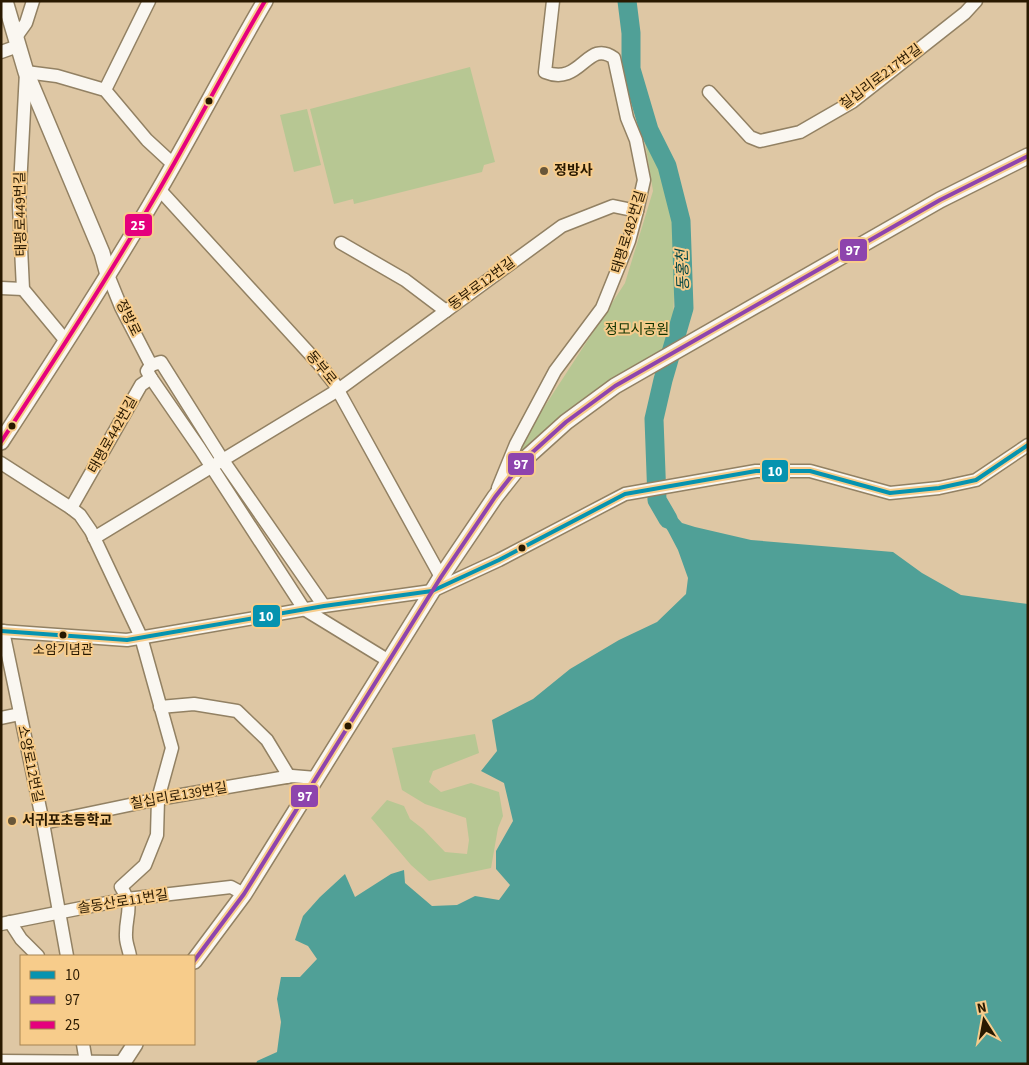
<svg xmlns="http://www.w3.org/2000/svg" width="1029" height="1065" font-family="'Source Sans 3','Noto Sans KR',sans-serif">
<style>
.green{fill:#b7c793}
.water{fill:#50a097}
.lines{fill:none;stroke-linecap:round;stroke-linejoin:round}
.river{stroke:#50a097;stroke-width:19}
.minor-casing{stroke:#928163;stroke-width:15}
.major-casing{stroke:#928163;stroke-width:18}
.minor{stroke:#faf7f1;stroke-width:12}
.major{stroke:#faf7f1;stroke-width:15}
.bus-1-casing{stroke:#f7cc8b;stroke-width:8}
.bus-2-casing{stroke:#f7cc8b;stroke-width:8}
.bus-3-casing{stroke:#f7cc8b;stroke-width:8}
.bus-1{stroke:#0693af;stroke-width:4}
.bus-2{stroke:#8e44ad;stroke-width:4}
.bus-3{stroke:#e5007d;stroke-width:4}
.bus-dot{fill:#291900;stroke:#f7cc8b;stroke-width:2}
.poi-dot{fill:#685639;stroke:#f7cc8b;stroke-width:2}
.labels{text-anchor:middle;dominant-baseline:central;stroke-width:4;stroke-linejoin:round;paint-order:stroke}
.bus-label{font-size:13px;fill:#291900;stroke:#f7cc8b}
.street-label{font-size:14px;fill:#291900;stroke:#f7cc8b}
.poi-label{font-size:14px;font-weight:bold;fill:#291900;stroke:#f7cc8b;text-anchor:start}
.park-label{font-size:14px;fill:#0f3300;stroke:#f7cc8b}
.water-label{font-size:15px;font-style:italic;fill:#004546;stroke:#f7cc8b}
.line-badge{stroke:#f7cc8b;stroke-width:2}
.badge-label{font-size:14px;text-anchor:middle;font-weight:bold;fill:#fff}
</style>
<rect width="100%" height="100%" fill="#dec7a4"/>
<g class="green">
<path d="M470,67L495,162L484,165L482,172L354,204L353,199L334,204L310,109Z"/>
<path d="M635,81L677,217L672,348L509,461L625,283L653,191Z"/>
<path d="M307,109L321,165L294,172L280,115Z"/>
<path d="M475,734L479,753L433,771L429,782L441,792L471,783L499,792L503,816L498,828L491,868L429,881L411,865L371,818L387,800L404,806L410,819L423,829L445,852L467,854L469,840L466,818L425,804L402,790L392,748Z"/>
</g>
<path class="water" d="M658,496L682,523L695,527L751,540L893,552L922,573L961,595L1028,604V1064H256L257,1061L277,1052L281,1022L277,999L281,977H300L317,959L308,946L295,940L303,916L320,897L345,874L355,897L391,874L404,870L405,883L432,906L457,905L475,896L499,900L510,885L496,869V851L513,821L504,783L481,771L497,751L492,720L533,699L570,669L619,640L657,622L686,594L688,578L678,550L668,531L649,501Z"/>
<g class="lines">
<path class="river" d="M627,1L631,33V69L649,130L667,166L681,221L684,308L663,380L654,419L657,500L668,519"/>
<defs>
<g id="minor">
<path d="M16,37L26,23L33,1"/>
<path d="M1,52L18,46"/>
<path d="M105,90L149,1"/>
<path d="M709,92L750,137L760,141L800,132L852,102L965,13L976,1"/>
<path d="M159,189L319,364L334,383L441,577"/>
<path d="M341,243L405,280L446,311"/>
<path d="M108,275L121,307L151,365"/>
<path d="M1,288L23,289"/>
<path d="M66,341L23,289L19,206L26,72L57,76L105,90L147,140L173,164"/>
<path d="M151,365L147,371L151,378L200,449L304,609L389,661"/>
<path d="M151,365L161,362L222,459L324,606"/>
<path d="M1,463L71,508L80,515L91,531L141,637L172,748L158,799L157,835L145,865L121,887C135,909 125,914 126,937C126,943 129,950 130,956"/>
<path d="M498,488L516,444L555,371L602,308L629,241L637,211L644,180L636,140L627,118L614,58C587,38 581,87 545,72L553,1"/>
<path d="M71,508L141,385L151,378"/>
<path d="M94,538L338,390L562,226L613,206L637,211"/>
<path d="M1,631L127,640L324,606L432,591L499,560L625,494L756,471H810L890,493L939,488L976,480L1028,445"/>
<path d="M3,631L43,823L67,956"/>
<path d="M160,707L194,704L237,711L267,740L287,773V777"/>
<path d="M1,718L20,714"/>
<path d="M43,823L158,799L292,776L316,778"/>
<path d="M10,922L21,939L38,956"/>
<path d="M1,924L127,899L231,887L244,894"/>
<path d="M83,1044L86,1062"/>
<path d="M1,1061L123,1062"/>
</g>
<g id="major">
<path d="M5,1L26,72L102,253L108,275"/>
<path d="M1,442C55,359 109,276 159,190C195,128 228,64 265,1"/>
<path d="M194,961L244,894L441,577L495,497L525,459L566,422L615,386L940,200L1028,156"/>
<path d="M122,1064L135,1044"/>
</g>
</defs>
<use href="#minor" class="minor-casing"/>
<use href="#major" class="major-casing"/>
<use href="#minor" class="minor"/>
<use href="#major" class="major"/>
<defs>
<path id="bus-1" d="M1,631L127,640L324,606L432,591L499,560L625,494L756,471H810L890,493L939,488L976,480L1028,445"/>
<path id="bus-2" d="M194,961L244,894L441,577L495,497L525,459L566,422L615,386L940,200L1028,156"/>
<path id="bus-3" d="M1,442C55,359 109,276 159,190C195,128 228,64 265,1"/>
</defs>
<use href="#bus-1" class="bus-1-casing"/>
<use href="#bus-2" class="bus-2-casing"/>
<use href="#bus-3" class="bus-3-casing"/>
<use href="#bus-1" class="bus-1"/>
<use href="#bus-2" class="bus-2"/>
<use href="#bus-3" class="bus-3"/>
</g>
<g class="bus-dot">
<circle cx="209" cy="101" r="4.5"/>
<circle cx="12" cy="426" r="4.5"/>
<circle cx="522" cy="548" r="4.5"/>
<circle cx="63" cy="635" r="4.5"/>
<circle cx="348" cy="726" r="4.5"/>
</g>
<g class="poi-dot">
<circle cx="544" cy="171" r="5"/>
<circle cx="12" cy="821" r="5"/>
</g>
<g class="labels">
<g class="bus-label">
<text x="63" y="650">소암기념관</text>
</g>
<g class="street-label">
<text transform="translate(881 77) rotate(-37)">칠십리로217번길</text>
<text transform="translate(21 214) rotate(-91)">태평로449번길</text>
<text transform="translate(629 232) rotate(-73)">태평로482번길</text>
<text transform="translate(482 284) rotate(-36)">동부로12번길</text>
<text transform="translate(128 318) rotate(64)">정방로</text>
<text transform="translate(321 368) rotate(51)">동부로</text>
<text transform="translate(113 435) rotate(-61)">태평로442번길</text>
<text transform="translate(30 764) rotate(78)">소양로12번길</text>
<text transform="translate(179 796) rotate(-10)">칠십리로139번길</text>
<text transform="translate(123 902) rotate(-9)">솔동산로11번길</text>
</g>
<g class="poi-label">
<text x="554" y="171">정방사</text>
<text x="22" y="821">서귀포초등학교</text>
</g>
<g class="park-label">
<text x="637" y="330">정모시공원</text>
</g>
<g class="water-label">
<text transform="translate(683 270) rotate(-92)">동홍천</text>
</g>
</g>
<g class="line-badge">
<rect x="124" y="213" width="29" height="24" rx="5" fill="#e5007d"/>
<rect x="839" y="238" width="29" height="24" rx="5" fill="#8e44ad"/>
<rect x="507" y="452" width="28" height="24" rx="5" fill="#8e44ad"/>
<rect x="761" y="459" width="28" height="24" rx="5" fill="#0693af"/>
<rect x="252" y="604" width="29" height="24" rx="5" fill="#0693af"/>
<rect x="290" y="784" width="29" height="24" rx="5" fill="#8e44ad"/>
</g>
<g class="badge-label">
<text x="138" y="230">25</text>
<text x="853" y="255">97</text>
<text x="521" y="469">97</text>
<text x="775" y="476">10</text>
<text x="266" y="621">10</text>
<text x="305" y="801">97</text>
</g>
<rect width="1029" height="1065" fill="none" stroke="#291900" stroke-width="5"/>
<rect x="20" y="955" width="175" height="90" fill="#f7cc8b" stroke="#a58453"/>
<rect x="30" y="971" width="25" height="8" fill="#0693af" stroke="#a58453"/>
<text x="65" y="980" font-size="15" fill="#291900">10</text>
<rect x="30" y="996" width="25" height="8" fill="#8e44ad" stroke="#a58453"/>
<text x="65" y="1005" font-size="15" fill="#291900">97</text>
<rect x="30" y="1021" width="25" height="8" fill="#e5007d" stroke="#a58453"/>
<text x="65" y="1030" font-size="15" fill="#291900">25</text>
<g transform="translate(984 1020) rotate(349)" stroke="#f7cc8b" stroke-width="4" paint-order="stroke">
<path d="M0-4L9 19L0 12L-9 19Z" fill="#291900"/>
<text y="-8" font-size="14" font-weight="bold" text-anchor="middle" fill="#291900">N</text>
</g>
</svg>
